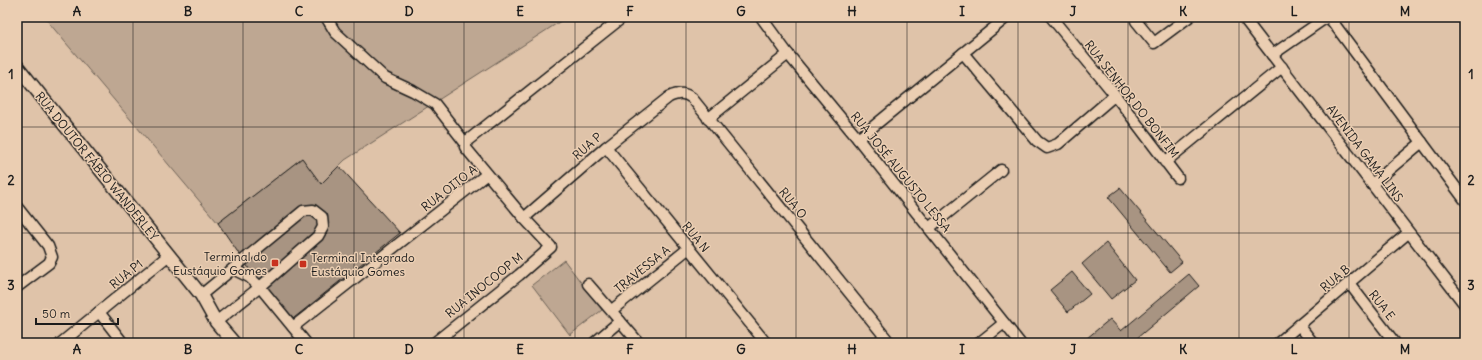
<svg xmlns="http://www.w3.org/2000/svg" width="1482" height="360" font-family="Delius,sans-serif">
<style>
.green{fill:#bea792;stroke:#6d6257}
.building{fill:#a89482;stroke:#1c1c1c}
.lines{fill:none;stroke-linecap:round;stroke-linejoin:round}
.minor-casing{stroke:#1c1c1c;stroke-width:13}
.tertiary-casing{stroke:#1c1c1c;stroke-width:15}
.minor{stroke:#ebceb2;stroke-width:10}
.tertiary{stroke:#ebceb2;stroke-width:12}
.grid{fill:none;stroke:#1c1c1c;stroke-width:1;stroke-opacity:0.55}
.poi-dot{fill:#c8321e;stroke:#ebceb2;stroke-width:1.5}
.labels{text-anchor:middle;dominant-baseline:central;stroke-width:3;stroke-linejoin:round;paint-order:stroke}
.street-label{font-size:12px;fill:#1c1c1c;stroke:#ebceb2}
.poi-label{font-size:12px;fill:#1c1c1c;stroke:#ebceb2;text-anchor:end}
.neatline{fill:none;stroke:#1c1c1c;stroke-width:1.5}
.grid-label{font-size:13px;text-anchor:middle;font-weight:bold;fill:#1c1c1c}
</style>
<rect width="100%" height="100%" fill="#dfc3a9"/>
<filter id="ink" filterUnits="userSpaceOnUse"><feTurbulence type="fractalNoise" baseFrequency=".025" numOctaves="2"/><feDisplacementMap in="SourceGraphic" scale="8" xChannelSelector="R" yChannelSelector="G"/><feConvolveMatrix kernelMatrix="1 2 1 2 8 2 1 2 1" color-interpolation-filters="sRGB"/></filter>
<g filter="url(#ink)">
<g class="green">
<path d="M44,17H567L345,160L321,184L302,158L218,223Z"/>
<path d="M564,260L602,310L570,335L532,285Z"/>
</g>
<g class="building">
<path d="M302,158L321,184L339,166L400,233L294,318L267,295L218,223Z"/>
<path d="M1120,188L1182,262L1170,272L1108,197Z"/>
<path d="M1106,243L1135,280L1111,299L1082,264Z"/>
<path d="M1072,272L1090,294L1068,312L1050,290Z"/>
<path d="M1189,274L1199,286L1131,343H1081L1110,319L1121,331Z"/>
</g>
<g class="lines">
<defs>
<g id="minor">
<path d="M326,17L335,32L385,78L413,91L435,104L466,144"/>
<path d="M761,17L788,54L858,139L1020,343"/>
<path d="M1051,17L1115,95L1178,178"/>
<path d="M1243,17L1465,305"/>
<path d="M1329,17L1465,200"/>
<path d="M1136,21L1154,43L1189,17"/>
<path d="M963,53L1037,141L1047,148L1058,144L1115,95"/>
<path d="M1272,55L1327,17"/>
<path d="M708,119L788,54"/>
<path d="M858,139L1007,17"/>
<path d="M606,147L766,343"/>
<path d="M1165,162L1282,67"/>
<path d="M1372,184L1422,142"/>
<path d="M17,207L48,246L52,257L49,263L17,287"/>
<path d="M524,218L606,147L669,97C678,93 684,92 692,98L890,343"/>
<path d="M929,228L1001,170"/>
<path d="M233,269L249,277L260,287L306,343"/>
<path d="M1349,283L1395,343"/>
<path d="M588,284L639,343"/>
<path d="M201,295L303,211L313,210L322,217L323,227L318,236L260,287L216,322"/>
<path d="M612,310L689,248"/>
<path d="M99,312L123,343"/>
<path d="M1299,325L1313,343"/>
<path d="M293,327L487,174"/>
<path d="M61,343L169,255"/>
<path d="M434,343L519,275L551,247L524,218L465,147L467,141L623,17"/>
<path d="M594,343L620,321"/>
<path d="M979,343L1004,323"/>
<path d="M1278,343L1408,233"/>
</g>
<path id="tertiary" d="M17,66L201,295L216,322L234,343"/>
</defs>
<use href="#minor" class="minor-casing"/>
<use href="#tertiary" class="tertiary-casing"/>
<use href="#minor" class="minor"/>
<use href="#tertiary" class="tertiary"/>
</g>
</g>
<path class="grid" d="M133,17V343M243,17V343M354,17V343M464,17V343M575,17V343M686,17V343M796,17V343M907,17V343M1018,17V343M1128,17V343M1239,17V343M1349,17V343M17,127H1465M17,233H1465"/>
<g class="poi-dot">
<rect x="271" y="259" width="8" height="8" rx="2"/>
<rect x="299" y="260" width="8" height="8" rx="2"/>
</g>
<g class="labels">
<g class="street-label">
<text transform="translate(1132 99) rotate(52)">RUA SENHOR DO BONFIM</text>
<text transform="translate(587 146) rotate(-41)">RUA P</text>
<text transform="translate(1365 153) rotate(53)">AVENIDA GAMA LINS</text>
<text transform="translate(97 166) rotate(51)">RUA DOUTOR FÁBIO WANDERLEY</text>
<text transform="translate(901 172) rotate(51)">RUA JOSÉ AUGUSTO LESSA</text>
<text transform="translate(449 188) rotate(-38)">RUA OITO A</text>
<text transform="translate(793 203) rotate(51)">RUA O</text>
<text transform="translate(696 237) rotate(51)">RUA N</text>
<text transform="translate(642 269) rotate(-39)">TRAVESSA A</text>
<text transform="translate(126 274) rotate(-39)">RUA P1</text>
<text transform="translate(1335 278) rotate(-40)">RUA B</text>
<text transform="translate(484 285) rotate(-39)">RUA INOCOOP M</text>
<text transform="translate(1382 305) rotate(52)">RUA E</text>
</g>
<g class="poi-label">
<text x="267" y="256">Terminal do<tspan x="267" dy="14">Eustáquio Gomes</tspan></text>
<text x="311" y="257" text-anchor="start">Terminal Integrado<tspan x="311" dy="14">Eustáquio Gomes</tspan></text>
</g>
</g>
<rect width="1482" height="360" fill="none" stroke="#ebceb2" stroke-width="44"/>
<path d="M36 318v6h82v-6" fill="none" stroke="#1c1c1c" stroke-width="2"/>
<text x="42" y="318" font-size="12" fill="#1c1c1c" stroke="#ebceb2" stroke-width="3" paint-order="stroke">50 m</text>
<rect x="22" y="22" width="1438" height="316" class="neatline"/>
<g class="grid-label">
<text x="77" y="16">A</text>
<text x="188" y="16">B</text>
<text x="299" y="16">C</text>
<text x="409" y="16">D</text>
<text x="520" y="16">E</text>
<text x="630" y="16">F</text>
<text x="741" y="16">G</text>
<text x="852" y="16">H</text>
<text x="962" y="16">I</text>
<text x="1073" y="16">J</text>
<text x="1183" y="16">K</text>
<text x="1294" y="16">L</text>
<text x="1405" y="16">M</text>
<text x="11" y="79">1</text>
<text x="1471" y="79">1</text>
<text x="11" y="185">2</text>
<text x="1471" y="185">2</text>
<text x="11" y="290">3</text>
<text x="1471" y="290">3</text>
<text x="77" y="354">A</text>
<text x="188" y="354">B</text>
<text x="299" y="354">C</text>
<text x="409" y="354">D</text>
<text x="520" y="354">E</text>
<text x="630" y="354">F</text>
<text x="741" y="354">G</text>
<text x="852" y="354">H</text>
<text x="962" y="354">I</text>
<text x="1073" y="354">J</text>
<text x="1183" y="354">K</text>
<text x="1294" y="354">L</text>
<text x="1405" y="354">M</text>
</g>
</svg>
